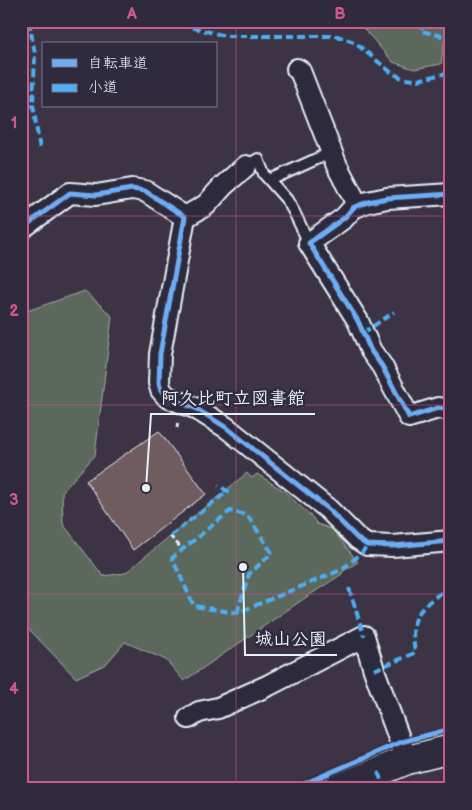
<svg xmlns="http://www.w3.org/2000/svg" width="472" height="810" font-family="'Balsamiq Sans','Klee One',sans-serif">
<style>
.green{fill:#5d675c;stroke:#a2acaa}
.building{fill:#705b5e;stroke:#e8f1f8}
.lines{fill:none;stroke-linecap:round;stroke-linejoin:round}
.service-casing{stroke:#e8f1f8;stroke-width:14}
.minor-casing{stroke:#e8f1f8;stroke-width:24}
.primary-casing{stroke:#e8f1f8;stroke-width:31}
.path{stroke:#e8f1f8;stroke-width:3;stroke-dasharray:5 4;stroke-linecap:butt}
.service{stroke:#2f2a3d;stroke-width:10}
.minor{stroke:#2f2a3d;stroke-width:20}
.primary{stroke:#2f2a3d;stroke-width:28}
.quiet{stroke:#4cb0f7;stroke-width:4;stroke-dasharray:8 4;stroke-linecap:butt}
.cycleway-casing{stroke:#2f2a3d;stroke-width:8}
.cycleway{stroke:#6dadf4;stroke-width:5}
.grid{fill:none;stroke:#cd598a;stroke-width:1;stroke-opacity:0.55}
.leader{fill:none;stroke:#e8f1f8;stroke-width:2}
.callout-dot{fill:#e8f1f8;stroke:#2f2a3d;stroke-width:2}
.callout-label{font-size:18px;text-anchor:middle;font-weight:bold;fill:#e8f1f8;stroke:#2f2a3d;stroke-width:4.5;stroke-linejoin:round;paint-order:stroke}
.neatline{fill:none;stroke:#cd598a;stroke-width:2}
.grid-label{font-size:16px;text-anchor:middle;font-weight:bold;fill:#cd598a}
</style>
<rect width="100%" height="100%" fill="#3c3444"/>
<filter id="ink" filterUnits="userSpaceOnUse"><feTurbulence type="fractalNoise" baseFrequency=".02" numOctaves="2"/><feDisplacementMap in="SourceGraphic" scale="10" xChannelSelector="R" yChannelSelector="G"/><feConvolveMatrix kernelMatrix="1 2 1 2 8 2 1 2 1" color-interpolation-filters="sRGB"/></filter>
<g filter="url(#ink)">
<g class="green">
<path d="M357,21H451V44L444,43L441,64L414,69L393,62Z"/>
<path d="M85,291L112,316L95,455L62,492L63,524L103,576L125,573L247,473L252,478L257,474L284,491L312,517L317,524L332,529L358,562L342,572V574L302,600L184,681L166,660L125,642L106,664L76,678L21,621V313Z"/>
</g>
<path class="building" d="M159,431L206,494L133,550L86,481Z"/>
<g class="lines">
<defs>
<g id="service">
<path d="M246,166L258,159L264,174L287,200L294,212L309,243"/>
<path d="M270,180L332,152"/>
</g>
<g id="minor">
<path d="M297,69L300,71L337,166L358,206"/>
<path d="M451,194L387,198L368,202L354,207L344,218L309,243L358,321L371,351L382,366L409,417L438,408L451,410"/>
<path d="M185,217L206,205L223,186L246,166"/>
<path d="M21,229L70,193L96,195L132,189L145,191L185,217L160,354L159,383L161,390L167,397L195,408L227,428L328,509L358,539L367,545L393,546L451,541"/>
<path d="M189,718L199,712L218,708L269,685L364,636L374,670L407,760"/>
</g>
<path id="primary" d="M337,789L407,760L451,749"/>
</defs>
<use href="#service" class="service-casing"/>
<use href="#minor" class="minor-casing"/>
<use href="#primary" class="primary-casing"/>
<g class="path">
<path d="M177,428L178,420"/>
<path d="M170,536L183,550"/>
</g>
<use href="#service" class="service"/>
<use href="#minor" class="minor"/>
<use href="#primary" class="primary"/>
<g class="quiet">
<path d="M29,21L35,54L33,105L40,150"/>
<path d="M169,21L225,36H337L354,42L392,73L404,79L418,80L451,72"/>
<path d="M423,21L421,31L442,36L451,40"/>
<path d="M363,333L394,312"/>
<path d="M170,536L228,491L218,486"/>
<path d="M349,588L364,636"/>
<path d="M237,613L249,574L272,553L248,516L230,511L172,558L194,606L237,613L341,570L362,553L367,545"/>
<path d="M374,670L415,653C414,644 412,634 414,625C418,606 436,597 451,586"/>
<path d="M378,772L385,789"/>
</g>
<defs>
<g id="cycleway">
<path d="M451,194L387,198L368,202L354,207L344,218L309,243L358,321L371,351L382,366L409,417L438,408L451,410"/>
<path d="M21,229L70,193L96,195L132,189L145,191L185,217L160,354L159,383L161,390L167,397L195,408L227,428L328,509L358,539L367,545L393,546L451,541"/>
<path d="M292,789L401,742L451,729"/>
</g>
</defs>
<use href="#cycleway" class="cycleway-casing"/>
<use href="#cycleway" class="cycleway"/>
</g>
</g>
<path class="grid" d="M236,21V789M21,216H451M21,405H451M21,594H451"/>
<path class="leader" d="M146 488L151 414H315M243 567L245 655H337"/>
<g class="callout-dot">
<circle cx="146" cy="488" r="5"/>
<circle cx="243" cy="567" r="5"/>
</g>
<g class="callout-label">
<text x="233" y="404">阿久比町立図書館</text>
<text x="291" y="645">城山公園</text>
</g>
<rect width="472" height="810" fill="none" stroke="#2f2a3d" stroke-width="55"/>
<rect x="42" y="42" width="175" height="65" fill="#2f2a3d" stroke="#797a88"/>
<rect x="52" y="59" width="25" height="8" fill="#6dadf4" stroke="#797a88"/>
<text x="88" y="68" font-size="15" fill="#e8f1f8">自転車道</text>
<rect x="52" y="84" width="25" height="8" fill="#4cb0f7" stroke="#797a88"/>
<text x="88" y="92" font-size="15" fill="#e8f1f8">小道</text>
<rect x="28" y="28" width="416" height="754" class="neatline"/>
<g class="grid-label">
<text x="132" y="19">A</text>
<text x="340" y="19">B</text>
<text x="14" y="128">1</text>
<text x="14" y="316">2</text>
<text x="14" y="505">3</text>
<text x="14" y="694">4</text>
</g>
</svg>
